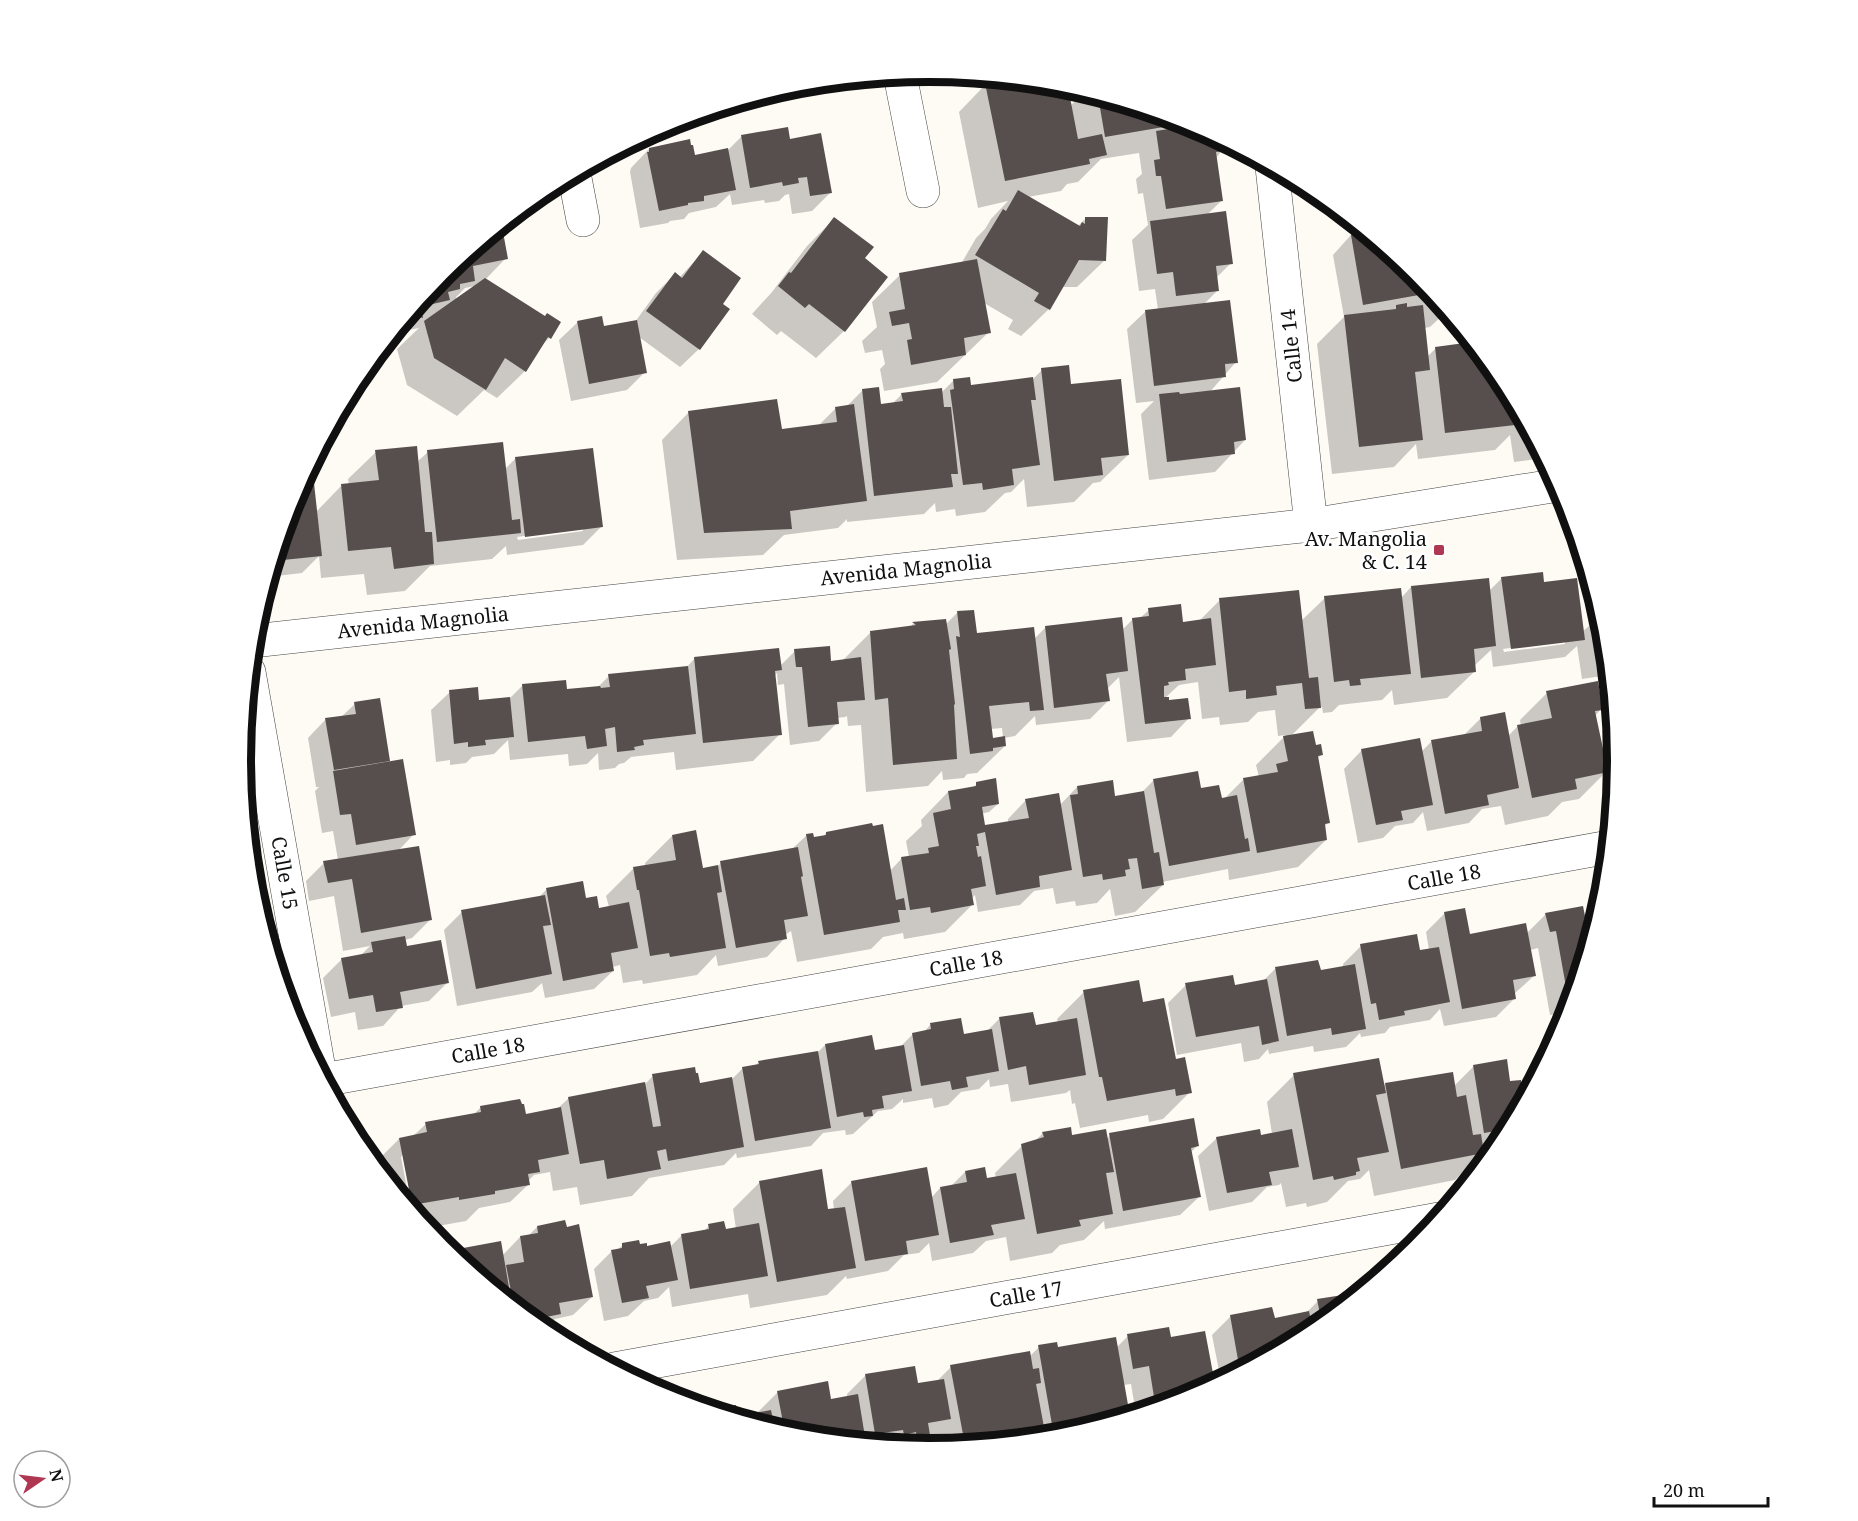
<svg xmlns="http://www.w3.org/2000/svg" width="1858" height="1521" font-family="'Noto Serif',serif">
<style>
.shadow{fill:#0003;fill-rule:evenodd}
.building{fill:#574f4d}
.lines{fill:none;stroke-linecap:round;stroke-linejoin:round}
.minor-casing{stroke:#434343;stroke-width:34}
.minor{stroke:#fff;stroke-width:33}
.poi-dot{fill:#b03752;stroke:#fff;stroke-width:2}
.labels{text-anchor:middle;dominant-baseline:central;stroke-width:6;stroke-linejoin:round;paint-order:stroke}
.street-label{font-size:20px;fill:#101010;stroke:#fff}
.poi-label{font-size:20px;fill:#101010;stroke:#fff;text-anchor:end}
.rim{fill:none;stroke:#101010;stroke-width:8}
</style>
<rect width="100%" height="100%" fill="#fefaf4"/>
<g class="shadow">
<path d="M1007,80L1037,83L1038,92L1066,86L1070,106L1085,92L1193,125L1228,143L1216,158L1221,201L1207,215L1231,263L1216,278L1217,291L1204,304L1236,362L1209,393L1245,440L1215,472L1149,480L1141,414L1154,401L1136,403L1127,329L1146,311L1158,310L1155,289L1139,291L1132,240L1148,225L1143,193L1138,194L1136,179L1142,174L1139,153L1101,159L1078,182L1067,184L1061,191L1028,197L1077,227L1086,218L1105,260L1077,287H1062L1049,309L1021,336L1008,329L1013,320L984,303L989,332L937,382L884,391L880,369L885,364L882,350L865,353L862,341L877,327L872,302L900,275L961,264L976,238L985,229L991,219L1008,201L978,208L959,112L986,84Z"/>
<path d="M741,137L789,141L831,192L812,211L792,214L789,194L785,195L779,201L765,203L764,200L732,205L730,194L716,207L689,213L684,219L670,221L668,223L640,228L630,172L631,168L649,149L694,157L728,150Z"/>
<path d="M834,219L863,259L844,331L816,358L781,331L777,335L752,314L772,292L807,246Z"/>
<path d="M1358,227L1416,274L1447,311L1430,327L1424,328L1427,357L1436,348L1502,378L1544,458L1514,462L1510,435L1495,450L1418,459L1416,444L1394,467L1332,474L1317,344L1344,317L1333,255Z"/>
<path d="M492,233L506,258L485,280L544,318L559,323L549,338L538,349L525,371L497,398L484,390L457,416L407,385L397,349L419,328L409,330L394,344L386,342L442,273ZM475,286L457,299L456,297L465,288Z"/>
<path d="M703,252L720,304L728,310L699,349L680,367L639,337L645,372L627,390L571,401L559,340L578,322L603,328L635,322L656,293L675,274L679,278Z"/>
<path d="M1042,370L1070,386L1128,455L1100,482L1093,483L1074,502L1027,507L1024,479L1011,492L1005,493L985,512L956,516L955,509L936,512L935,503L924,514L847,522V519L838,528L784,535L763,555L677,560L662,440L689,412L780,431L818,426L836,408L846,407L863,390L880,406L892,404L902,394L941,393L954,380L969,387L1033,379Z"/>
<path d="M376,452L417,462L428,452L505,469L516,458L602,526L583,545L507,555L506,546L492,559L430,566L405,591L367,595L364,574L321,578L319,556L302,573L268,577L293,497L304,476L312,475L316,512L342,485H349L348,479ZM583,528V531L518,540L517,537Z"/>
<path d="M1589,577L1604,627L1609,675L1582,679L1577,646L1565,657L1493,667L1491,650L1474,666L1475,671L1447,698L1394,705L1392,690L1382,700L1339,705L1332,712L1323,713L1322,707H1320L1291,736L1315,747L1321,755L1317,759L1328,823L1323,827L1326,840L1298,867L1229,880L1228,869L1162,882L1163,885L1135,912L1115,916L1110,889L1097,903L1076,906L1075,901L1056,904L1053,888L1034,891L1020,905L978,912L975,895L971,899L972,905L945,932L904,939L903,933L883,937L871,949L797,962L791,931L785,935V938L767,957L718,966L716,955L697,975L643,984L642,980L623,983L620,965L612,967L613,971L594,989L545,998L542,983L532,992L457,1006L444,930L462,912L538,898L546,890L585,900L598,909L609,907L606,896L634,868L645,866V863L672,836L701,869L717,867L721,863L792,849L807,835L812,839L823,837L826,833L890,871L902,858L909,857L906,841L922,826L921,820L948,792L972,788L977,784L998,804L989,812L980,814L983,829L1008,823V819L1026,800L1060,805L1077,787L1114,797L1141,793L1153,781L1200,790L1221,800L1224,799L1244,779L1259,777L1256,765L1286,735L1278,736L1275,710L1258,712L1248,722L1220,725L1219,717L1202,719L1198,682L1179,685L1165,698L1189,718L1171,737L1127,742L1119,677L1108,688V701L1090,719L1036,725L1035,716L1015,736L1004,738L1005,746L977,773L967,774L964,778L943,780L942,771L928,786L866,792L861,725L848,726L847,716L845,717L837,718V723L819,741L790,745L784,684L778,685L777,673L774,676L780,734L753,761L676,770L674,752L631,757L624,763L619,764L615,768L599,770L598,753L587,764L569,766L568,754L510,760L508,740L494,754L472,757L466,763L450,765V760L436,762L431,710L450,692L477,701L510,698L523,685L565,691L597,688L609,676L686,668L695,658L780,666L795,651L830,662L843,660L870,633L909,628L913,624L945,621L946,624L957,613L976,635L1034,639L1045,628L1122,630L1133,619L1140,618L1149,610L1182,624L1198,622L1220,600L1301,621L1325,598H1401L1411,587L1489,591L1502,578L1543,584L1582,632L1589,626L1582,585ZM1565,641V644L1504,652L1503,649ZM1002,728L1003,738L991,739L990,729Z"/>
<path d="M1547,693L1601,709L1595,716L1606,772L1579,799L1562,802L1548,816L1505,825L1501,806L1482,809L1469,823L1427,831L1423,812L1413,823L1395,826L1383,838L1358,843L1344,769L1362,750L1421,752L1432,741L1464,735L1481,718L1508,736L1518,726H1521L1520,720Z"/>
<path d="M379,699L389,763L414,834L398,851L430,920L412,938L405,940L406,948L447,983L429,1001L401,1006L383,1026L358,1030L355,1012L331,1017L323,978L342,959L360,956L370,946L343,951L334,896L309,901L306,881L324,863L338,860L333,831L322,833L315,791L319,787H316L308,738L326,719L341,717L355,704Z"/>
<path d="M1615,739L1617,761L1614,795H1613L1611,785L1615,782L1609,746Z"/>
<path d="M1464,910L1468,935L1527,933L1546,914L1585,923L1596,921L1569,1012L1550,1015L1538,948L1530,950L1535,975L1514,994L1515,998L1496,1017L1444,1026L1440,1009L1430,1020L1390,1027L1385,1033L1361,1037L1360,1033L1346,1047L1314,1052L1313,1046L1269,1054L1268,1049L1259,1059L1244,1062L1241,1043L1177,1055L1168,1003L1186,985L1234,986L1263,981L1275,969L1320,972L1343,967V964L1361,946L1419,952L1429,950L1426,932L1444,914Z"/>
<path d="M1084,992L1141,1003L1190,1092L1163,1119L1149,1122L1148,1115L1080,1128L1075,1103L1072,1104L1070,1090L1066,1093L1011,1102L1008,1084L990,1087L989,1079L979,1089L961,1092L948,1105L934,1108L932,1098L903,1103V1099L892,1109L878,1111L853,1134L846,1135L845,1130L823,1133L811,1146L737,1158L736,1153L724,1165L649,1178L632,1196L580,1205L577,1187L553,1191L550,1172L534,1175L528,1181L529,1184L510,1202L479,1208L466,1221L432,1227V1223L424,1225L414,1213L403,1154L401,1157L411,1209L374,1164L399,1139L413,1136L426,1124L473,1115L481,1107L525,1116L557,1109L569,1098L645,1084L653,1076L699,1085L731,1080L743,1068L755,1066L759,1062L818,1052L825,1045L874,1052L900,1047L913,1034L923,1033L931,1024L963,1036L986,1032L1000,1018L1035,1027L1058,1023L1057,1019Z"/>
<path d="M1473,1067L1509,1083L1520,1086L1533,1084L1501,1143L1489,1159H1485L1484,1150L1455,1180L1374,1196L1369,1170L1360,1179L1348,1181L1327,1202L1307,1207L1306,1203L1286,1207L1281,1183L1279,1185L1267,1187L1252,1202L1209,1211L1198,1156L1217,1138L1260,1136L1272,1134L1267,1102L1294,1075L1383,1085L1452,1074L1454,1086Z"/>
<path d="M1043,1133L1107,1139L1110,1135L1197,1146L1191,1152L1199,1197L1180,1215L1105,1229L1104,1221L1084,1240L1060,1245L1052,1253L1010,1261L1006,1237L986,1241L973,1253L932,1261L929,1243L919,1253L904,1255L888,1271L847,1279L846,1276L827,1295L750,1308L748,1294L672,1307L669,1287L658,1298L644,1301L628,1316L604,1321L594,1269L612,1251L617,1250L623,1245L646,1247H670L681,1236L703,1232L709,1226L725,1231L736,1229L733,1209L760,1182L827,1211L834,1210L833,1201L851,1183L931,1198L940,1188L951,1186L965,1172L986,1180L996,1178L995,1173L1022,1146L1034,1142Z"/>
<path d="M537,1227L592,1297L573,1315L555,1319L543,1330L448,1253L500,1243L502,1256L520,1237L528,1236Z"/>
<path d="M1359,1294L1311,1333L1221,1381L1212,1335L1231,1316L1273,1320L1305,1314L1318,1301Z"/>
<path d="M1204,1333L1214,1385L1192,1397L1136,1414L1131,1384L1123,1385L1128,1416L1063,1436L934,1449L932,1437L926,1438L916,1448L794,1436L714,1411L734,1407L736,1418L756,1414L778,1392L830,1401L847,1398V1394L865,1376L914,1367L917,1385L936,1382L951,1367L1030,1356L1039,1347L1057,1349L1116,1348L1128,1336L1169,1339Z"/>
</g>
<g class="building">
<path d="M1002,79L1038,83L1040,90L1062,85L1068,87L1078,139L1102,134L1107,155L1089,159L1090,164L1005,181L985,83Z"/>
<path d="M1098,96L1187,123L1105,137Z"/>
<path d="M1194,125L1229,144L1224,145L1225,151L1216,152L1223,201L1166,209L1161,176H1156L1154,160L1160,159L1156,131Z"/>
<path d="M788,127L790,139L821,133L832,193L810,196L807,177L798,178L799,183L783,186L782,182L750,188L741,135Z"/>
<path d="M690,139L691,145H693L695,155L728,148L736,190L704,196V201L688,203V205L659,211L647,152H649V148Z"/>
<path d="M1018,190L1080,226L1082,222L1085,224V217H1108L1106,261L1079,260L1050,310L1034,301L1039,293L975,255L1003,209L1006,211Z"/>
<path d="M1226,211L1233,264L1216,266L1219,291L1176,296L1173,272L1157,274L1150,221Z"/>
<path d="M834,217L874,247L865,258L888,277L845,332L809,304L805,308L778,286L789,272L791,273Z"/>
<path d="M1363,230L1416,274L1440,303L1433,305L1430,293L1363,305L1351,235L1364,233Z"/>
<path d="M492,232L493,234L503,232L508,259L473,266L475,281L460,284V289L448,292L450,300L424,306L422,298L442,273Z"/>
<path d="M703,250L741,278L723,304L730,309L700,350L646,311L675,272L682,278Z"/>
<path d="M977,259L991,333L964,338L966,355L911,365L907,340L912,339L909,323L892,326L889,312L905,309L899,273Z"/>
<path d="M485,278L545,316L547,313L561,322L551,339L548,337L526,372L505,358L486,390L434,358L424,321Z"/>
<path d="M1230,300L1238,363L1225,364L1226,377L1154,386L1145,310Z"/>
<path d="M420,301L423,318L409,314Z"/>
<path d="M1407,303V307L1423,305L1430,370L1415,372L1423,440L1359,447L1344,315L1396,309V305Z"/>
<path d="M602,316L604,326L637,320L647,373L589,384L577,321Z"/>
<path d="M1472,342L1502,378L1523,419L1524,424L1445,433L1435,347Z"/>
<path d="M1069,365L1071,384L1121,379L1129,455L1101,458L1103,475L1054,481L1041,368Z"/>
<path d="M970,377L971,385L1033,377L1036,400H1031L1040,465L1012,469L1014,485L983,490L982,483L963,485L950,390L954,389L953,379Z"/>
<path d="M879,387L881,404L903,401L901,393L942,388L944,407H951L958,474H951L953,487L874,496L862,389Z"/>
<path d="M1240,387L1246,440L1234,442L1235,454L1167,462L1159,394L1179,392L1180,394Z"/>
<path d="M777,399L782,429L837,422L835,407L854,404L867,501L790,511L792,529L704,533L688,411Z"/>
<path d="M503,442L512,520L520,519L521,533L437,542L427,450Z"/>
<path d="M417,446L425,532H432L434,564L394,569L391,547L348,551L341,484L379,480L375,450Z"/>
<path d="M593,448L603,527L525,537L515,457Z"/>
<path d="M313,474L322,556L273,561L293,497L305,475Z"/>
<path d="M1543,572L1544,582L1577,578L1585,640L1511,649L1501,577Z"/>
<path d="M1489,578L1496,646L1474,649L1476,672L1421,678L1411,586Z"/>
<path d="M1401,588L1411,674L1360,679L1361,685L1350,686L1349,680L1334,682L1324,596Z"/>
<path d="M1299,590L1309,678L1318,677L1321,708L1305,709L1302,683L1276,686L1277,695L1246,699V690L1229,692L1219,598Z"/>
<path d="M1181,604L1183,622L1211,618L1216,665L1185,669L1186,680L1168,682L1169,685L1164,686V697H1169V700L1188,698L1191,719L1145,724L1132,618L1149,616L1148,608Z"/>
<path d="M974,610L977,633L1034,627L1044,710L1030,711L1029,702L989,706L993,738L1005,736L1006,746L993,748V751L970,754L956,636L960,637L957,611Z"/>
<path d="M1122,617L1128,671L1106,674L1110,701L1054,708L1045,626Z"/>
<path d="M1602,617L1604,627L1608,661L1600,662L1593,619Z"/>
<path d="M946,619L951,649L949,650L955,704L954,705L957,759L893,765L888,698L875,700L870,631L916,625L912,622Z"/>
<path d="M830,646L831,661L861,657L865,700L837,702L839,724L808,727L802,667H796L794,649Z"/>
<path d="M779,648L782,670L775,671L782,735L703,743L694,657Z"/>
<path d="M688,666L696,734L643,740L644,745L634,747L635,750L617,752L615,727L605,729L607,746L587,749L585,736L528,742L522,684L566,680L567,689L600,686L601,688L610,687L608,674Z"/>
<path d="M1598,681L1603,710L1595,711L1608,772L1575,779L1577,789L1532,798L1517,725L1552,718L1546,691Z"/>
<path d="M478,687L479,700L510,697L514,737L485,740L486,745L468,747V742L454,744L449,690Z"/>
<path d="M380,698L390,761L334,770L325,718L356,714L354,702Z"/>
<path d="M1505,712L1519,788L1487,795L1489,805L1445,814L1431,740L1482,731L1480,717Z"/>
<path d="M1313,731L1316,745L1321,744L1323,755L1318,756L1330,823L1325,824L1327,840L1257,853L1243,778L1278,772L1276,764L1288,761L1283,736Z"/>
<path d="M1420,738L1433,805L1401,811L1403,820L1376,825L1361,749Z"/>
<path d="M403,759L416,835L356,845L351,814L340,815L333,771Z"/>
<path d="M1198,771L1201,788L1219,785L1222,798L1237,795L1245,839L1248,838L1250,851L1169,866L1153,779Z"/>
<path d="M996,778L999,804L982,807L985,825L1029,818L1025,799L1059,793L1072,870L1039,876L1040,887L996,895L985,832L977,834L979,846H976L978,857L981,856L986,886L971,889L974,905L931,913L930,907L910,910L901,857L929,853L928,848L939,846L933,813L951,809L948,791L976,786V782Z"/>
<path d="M1113,780L1115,796L1144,791L1154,853L1159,852L1164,885L1142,889L1137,858L1128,859L1130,869L1125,870L1126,876L1103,880L1102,874L1083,877L1070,795L1078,794L1077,786Z"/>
<path d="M872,823L873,826L883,824L896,900L904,898L906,910H898L900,922L824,935L806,834L813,833L814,837L826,835V832Z"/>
<path d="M696,830L703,868L718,865L722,892L717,893L726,948L670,957L669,953L650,956L639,890H637L633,867L676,860L672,835Z"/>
<path d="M419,846L432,920L361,933L352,879L328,883L323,861Z"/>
<path d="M798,847L803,876L801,877L808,916L784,920L787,939L736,948L720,861Z"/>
<path d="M583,881L586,898L597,896L599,908L629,902L638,948L611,953L614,971L563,981L546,888Z"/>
<path d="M545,895L551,925L543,926L552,974L476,989L461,910Z"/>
<path d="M1583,906L1586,921L1597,919L1573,997L1568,998L1556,931L1550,932L1545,913Z"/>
<path d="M1465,908L1470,934L1526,923L1536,976L1513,980L1516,999L1462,1009L1444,912Z"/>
<path d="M1417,934L1420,950L1439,947L1450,1002L1404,1011L1405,1015L1379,1020L1376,1003L1371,1004L1360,944Z"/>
<path d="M405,936L407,946L441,940L449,983L400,992L403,1008L376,1012L373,995L349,999L341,958L373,952L371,942Z"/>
<path d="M1318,960L1321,970L1355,964L1366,1029L1332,1035L1331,1028L1287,1036L1275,967Z"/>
<path d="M1233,975L1235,985L1267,979L1279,1041L1262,1045L1259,1026L1196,1037L1185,983Z"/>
<path d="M1139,980L1143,1002L1164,998L1176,1059L1185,1057L1192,1093L1176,1096L1175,1089L1107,1101L1102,1077H1099L1083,990Z"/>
<path d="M1033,1012L1036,1025L1077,1018L1086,1075L1029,1085L1026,1066L1008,1070L999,1017Z"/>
<path d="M961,1018L964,1034L992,1029L999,1071L966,1077L968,1087L952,1090L950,1081L921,1086L912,1033L931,1029L930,1023Z"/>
<path d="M872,1035L875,1050L904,1045L912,1091L882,1096L884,1108L872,1110L873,1116L864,1117L863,1112L837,1117L825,1044Z"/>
<path d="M818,1051L831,1128L755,1141L742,1067L759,1064L758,1061Z"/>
<path d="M1379,1058L1386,1093L1376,1095L1389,1152L1357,1158L1360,1171L1356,1172V1175L1334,1180L1333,1176L1313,1180L1293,1073Z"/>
<path d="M1507,1059L1510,1081L1521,1080V1084L1534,1082L1503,1140L1502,1130L1484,1133L1473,1065Z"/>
<path d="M695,1067L696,1073H698L700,1083L732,1077L744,1147L668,1161L666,1149L657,1151L661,1169L607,1179L604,1160L580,1164L568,1097L645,1082L653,1127L661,1126L652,1074Z"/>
<path d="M1453,1072L1457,1097L1466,1095L1473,1135L1481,1134L1484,1153L1401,1169L1385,1083Z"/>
<path d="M520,1099L522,1104H524L526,1114L561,1107L569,1154L538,1160L540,1172L528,1174L530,1185L495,1191V1194L459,1200V1197L412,1205L399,1138L427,1132L425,1122L481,1112L480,1106Z"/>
<path d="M1194,1118L1199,1146L1191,1148L1201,1197L1123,1211L1109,1133Z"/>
<path d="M1071,1127L1072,1135L1106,1129L1114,1172L1106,1173L1113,1214L1079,1220L1081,1226L1037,1234L1021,1144L1044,1137L1042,1132Z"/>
<path d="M1260,1129L1261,1135L1292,1129L1299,1167L1269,1172L1272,1185L1227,1193L1216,1137Z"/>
<path d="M927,1167L939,1235L906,1241L908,1254L865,1261L851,1181Z"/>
<path d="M985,1167L987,1178L1016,1173L1025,1219L991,1225L994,1235L950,1243L940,1187L967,1182L965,1171Z"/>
<path d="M822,1169L828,1209L845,1207L856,1268L777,1282L759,1181Z"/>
<path d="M565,1220L567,1227L579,1224L593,1297L559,1303L561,1314L531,1320L514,1307L506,1265L524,1262L520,1236L538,1233L537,1226Z"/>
<path d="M724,1221L726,1229L759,1223L768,1276L690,1289L681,1234L709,1229L708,1224Z"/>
<path d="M639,1240L640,1244L647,1243V1246L670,1241L678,1280L646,1286L649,1298L622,1303L611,1250L622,1248V1243Z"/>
<path d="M501,1241L512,1305L447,1251Z"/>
<path d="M1362,1292L1322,1325L1317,1299Z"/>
<path d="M1272,1307L1275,1318L1309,1311L1313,1332L1240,1371L1230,1315Z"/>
<path d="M1169,1327L1171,1337L1205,1331L1215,1384L1192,1397L1184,1399V1394L1167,1397L1168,1401L1155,1403L1149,1366L1133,1369L1127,1334Z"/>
<path d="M1116,1337L1130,1416L1075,1432L1054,1436L1038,1345L1057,1342L1058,1347Z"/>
<path d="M1030,1351L1033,1369L1039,1368L1041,1383L1036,1384L1046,1438L965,1445L950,1365Z"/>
<path d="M915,1366L918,1383L944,1379L951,1419L928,1423L930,1435L917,1438L916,1432L904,1435L903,1430L875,1434L865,1374Z"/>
<path d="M828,1381L831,1399L858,1394L866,1443L794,1436L785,1433L777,1391Z"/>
<path d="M736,1405L738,1416L771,1410L775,1430L711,1410Z"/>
</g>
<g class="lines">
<defs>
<g id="minor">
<path d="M900,75L923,191"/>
<path d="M1272,167L1311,525"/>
<path d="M574,173L583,220"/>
<path d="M252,641L1311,525L1559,485"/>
<path d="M249,672L320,1075"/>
<path d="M323,1080L1609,847"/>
<path d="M614,1369L1439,1219"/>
</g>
</defs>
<use href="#minor" class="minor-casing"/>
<use href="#minor" class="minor"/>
</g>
<rect class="poi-dot" x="1433" y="544" width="12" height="12" rx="3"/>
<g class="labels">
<g class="street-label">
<text transform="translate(1291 346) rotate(-96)">Calle 14</text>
<text transform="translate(906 569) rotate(-6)">Avenida Magnolia</text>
<text transform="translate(423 622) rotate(-6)">Avenida Magnolia</text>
<text transform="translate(285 873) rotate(80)">Calle 15</text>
<text transform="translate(1444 877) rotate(-10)">Calle 18</text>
<text transform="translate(966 963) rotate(-10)">Calle 18</text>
<text transform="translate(488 1050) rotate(-10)">Calle 18</text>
<text transform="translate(1026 1294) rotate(-10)">Calle 17</text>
</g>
<g class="poi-label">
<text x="1427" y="538">Av. Mangolia<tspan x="1427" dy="23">&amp; C. 14</tspan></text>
</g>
</g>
<path d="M0 0H1858V1521H0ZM251 760a678 678 0 1 1 1356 0a678 678 0 1 1-1356 0Z" fill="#fff" fill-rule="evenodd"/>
<path class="rim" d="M251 760a678 678 0 1 1 1356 0a678 678 0 1 1-1356 0Z"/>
<g transform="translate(42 1479) rotate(76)"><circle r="28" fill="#ffffff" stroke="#9f9f9f" stroke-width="1.5"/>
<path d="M0-4.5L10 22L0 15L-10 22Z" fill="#b03752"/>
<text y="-9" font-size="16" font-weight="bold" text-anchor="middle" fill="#101010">N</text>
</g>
<path d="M1654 1497v9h114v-9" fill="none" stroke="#101010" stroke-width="3"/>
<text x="1663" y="1497" font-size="18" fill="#101010" stroke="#ffffff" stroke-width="4.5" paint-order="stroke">20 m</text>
</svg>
